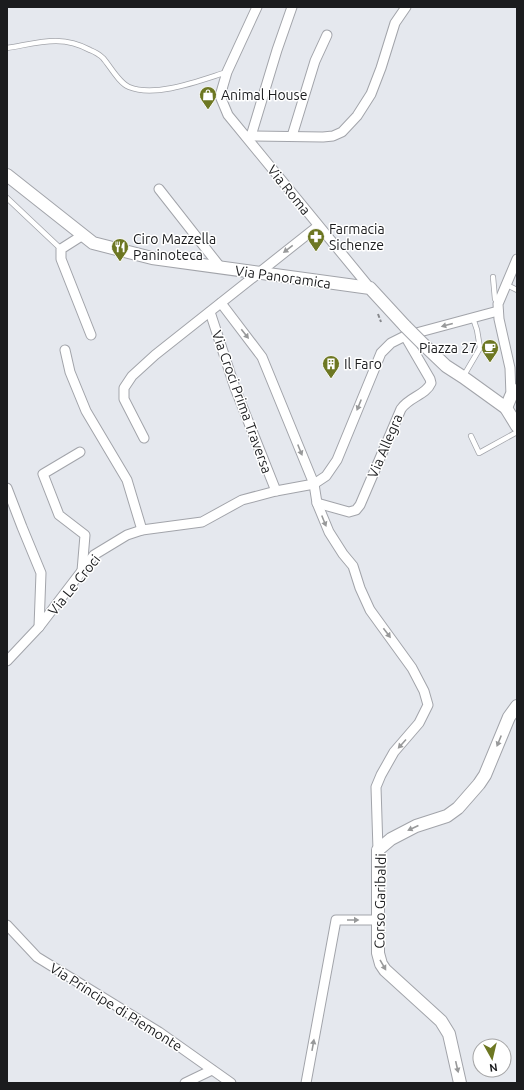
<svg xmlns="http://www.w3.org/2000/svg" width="524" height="1090" font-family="Ubuntu,sans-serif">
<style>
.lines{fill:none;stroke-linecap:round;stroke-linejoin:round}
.service-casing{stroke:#a2a4aa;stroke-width:6}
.minor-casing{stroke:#a2a4aa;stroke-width:11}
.tertiary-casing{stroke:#a2a4aa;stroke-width:14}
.path{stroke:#86888c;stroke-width:2;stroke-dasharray:4 2;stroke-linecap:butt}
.service{stroke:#fff;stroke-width:4.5}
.minor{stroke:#fff;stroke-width:9}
.tertiary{stroke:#fff;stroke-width:12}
.tertiary-bridge-casing{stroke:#a2a4aa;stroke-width:14;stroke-linecap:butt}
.tertiary-bridge{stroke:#fff;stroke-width:12}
.oneway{fill:#98999a}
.labels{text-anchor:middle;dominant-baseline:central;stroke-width:3;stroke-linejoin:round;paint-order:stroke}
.poi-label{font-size:14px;fill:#1b1c1e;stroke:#fff;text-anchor:start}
.street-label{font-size:14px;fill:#1b1c1e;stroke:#fff}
</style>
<rect width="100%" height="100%" fill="#e5e8ee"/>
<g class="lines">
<defs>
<g id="service">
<path d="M7,48C38,43 61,34 90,50C95,52 99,54 103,58C110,66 119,83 129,87C156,98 201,80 227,72"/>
<path d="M7,198L61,249"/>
<path d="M493,277L495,299L498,304"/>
<path d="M507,285L517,290"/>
<path d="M463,377L480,348L477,330L473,318"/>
<path d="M471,436L479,453L517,432"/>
</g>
<g id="minor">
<path d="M257,7L227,72L220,96L228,115L370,288"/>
<path d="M246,136H251L323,137L333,136L342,132L357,116L371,94L381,68L395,23L406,7"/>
<path d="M251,136L277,50L292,7"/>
<path d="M292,136L315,61L327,35"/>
<path d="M159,189L221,268"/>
<path d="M83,235L61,249V259L91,335"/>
<path d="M221,303L262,357L314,484L317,503L329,532L343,554L353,566L360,588L370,610L412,668L424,691L428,705L419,723L394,752L381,775L376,787L378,850"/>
<path d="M210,312L235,388L276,491"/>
<path d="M65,350L70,372L86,411L127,480L142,530"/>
<path d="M511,396L510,368L499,319L498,304L517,259"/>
<path d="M144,438L124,399V388L132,376L155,355L318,226"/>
<path d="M80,452L43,474L59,515L85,535L82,571"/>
<path d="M7,488L22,527L41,573L39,627"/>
<path d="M317,503L349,512L356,510L360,505L401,409C409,397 426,395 431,383L430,379L405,336"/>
<path d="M7,661L39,627L94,555L127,535L142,530L202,522L242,500L276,491L314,484L326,476L337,460L381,353L391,343L405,336L498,311"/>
<path d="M7,925L37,957L159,1032L231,1083"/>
<path d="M185,1083L212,1070"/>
<path d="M306,1083L336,920H378"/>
</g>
<g id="tertiary">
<path d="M7,175L93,243L152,258L370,288L405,326"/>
<path d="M424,345L446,366L463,377L506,408L517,426"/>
<path d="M506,408L511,396L517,390"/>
<path d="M460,1083L449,1034L441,1021L385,970L381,964L378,953V850L391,839L416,826L447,816L458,808L479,784L485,775L509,717L517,706"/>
</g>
</defs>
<use href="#service" class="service-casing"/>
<use href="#minor" class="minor-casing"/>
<use href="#tertiary" class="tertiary-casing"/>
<path class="path" d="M378,314L381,322"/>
<use href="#service" class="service"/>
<use href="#minor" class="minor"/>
<use href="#tertiary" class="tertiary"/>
<defs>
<path id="tertiary-bridge" d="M405,326L424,345"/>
</defs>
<use href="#tertiary-bridge" class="tertiary-bridge-casing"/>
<use href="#tertiary-bridge" class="tertiary-bridge"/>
</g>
<defs><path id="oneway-solid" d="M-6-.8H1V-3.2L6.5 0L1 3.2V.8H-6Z"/></defs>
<g class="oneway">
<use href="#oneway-solid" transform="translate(288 249) rotate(142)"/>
<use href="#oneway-solid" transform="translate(447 325) rotate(165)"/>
<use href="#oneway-solid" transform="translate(245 334) rotate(52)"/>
<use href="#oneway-solid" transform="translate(359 405) rotate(112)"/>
<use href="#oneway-solid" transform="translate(300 450) rotate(68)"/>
<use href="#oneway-solid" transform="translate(324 521) rotate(68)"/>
<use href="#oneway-solid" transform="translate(387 633) rotate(53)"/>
<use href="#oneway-solid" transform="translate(499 741) rotate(112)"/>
<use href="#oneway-solid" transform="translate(402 744) rotate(132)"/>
<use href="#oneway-solid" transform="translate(413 828) rotate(155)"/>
<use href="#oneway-solid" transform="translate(353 920)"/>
<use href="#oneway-solid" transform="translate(383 965) rotate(60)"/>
<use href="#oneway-solid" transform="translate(313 1045) rotate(-80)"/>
<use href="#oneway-solid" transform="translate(457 1067) rotate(77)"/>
</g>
<defs>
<symbol id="shop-pin" viewBox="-11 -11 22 30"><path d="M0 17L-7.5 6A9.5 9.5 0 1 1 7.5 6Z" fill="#6d7722" stroke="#fff"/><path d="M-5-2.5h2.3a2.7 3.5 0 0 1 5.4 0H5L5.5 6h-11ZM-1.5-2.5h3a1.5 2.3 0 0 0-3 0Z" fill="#fff"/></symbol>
<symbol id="pharmacy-pin" viewBox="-11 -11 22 30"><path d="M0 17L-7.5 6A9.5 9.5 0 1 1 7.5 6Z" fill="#6d7722" stroke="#fff"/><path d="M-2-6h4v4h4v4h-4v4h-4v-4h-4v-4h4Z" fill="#fff"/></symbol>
<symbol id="restaurant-pin" viewBox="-11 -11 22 30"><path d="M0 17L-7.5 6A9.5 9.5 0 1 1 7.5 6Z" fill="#6d7722" stroke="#fff"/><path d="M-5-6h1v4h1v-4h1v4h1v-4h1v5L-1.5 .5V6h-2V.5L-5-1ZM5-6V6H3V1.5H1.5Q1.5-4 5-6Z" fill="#fff"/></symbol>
<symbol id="cafe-pin" viewBox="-11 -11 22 30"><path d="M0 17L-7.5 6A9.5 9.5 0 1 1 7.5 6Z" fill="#6d7722" stroke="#fff"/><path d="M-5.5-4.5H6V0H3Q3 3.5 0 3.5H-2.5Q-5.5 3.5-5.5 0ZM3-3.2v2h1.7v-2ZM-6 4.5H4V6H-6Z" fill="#fff"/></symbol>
<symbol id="building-pin" viewBox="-11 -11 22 30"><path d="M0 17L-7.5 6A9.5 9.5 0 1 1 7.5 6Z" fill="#6d7722" stroke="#fff"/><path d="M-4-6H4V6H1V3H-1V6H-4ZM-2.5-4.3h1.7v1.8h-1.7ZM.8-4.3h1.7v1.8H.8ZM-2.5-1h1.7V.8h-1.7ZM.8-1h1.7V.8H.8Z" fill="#fff"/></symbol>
</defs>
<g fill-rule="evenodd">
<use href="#shop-pin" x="198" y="85" width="20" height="27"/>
<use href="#pharmacy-pin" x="306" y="227" width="20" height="27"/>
<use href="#restaurant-pin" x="110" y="237" width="20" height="27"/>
<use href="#cafe-pin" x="480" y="338" width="20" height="27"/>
<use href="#building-pin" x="321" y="354" width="20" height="27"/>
</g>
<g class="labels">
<g class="poi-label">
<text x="221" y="95">Animal House</text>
<text x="329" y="229">Farmacia<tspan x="329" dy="16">Sichenze</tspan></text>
<text x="133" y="239">Ciro Mazzella<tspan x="133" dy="16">Paninoteca</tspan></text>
<text x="477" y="348" text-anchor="end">Piazza 27</text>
<text x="344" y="364">Il Faro</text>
</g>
<g class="street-label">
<text transform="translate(289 190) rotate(51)">Via Roma</text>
<text transform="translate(283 277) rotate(8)">Via Panoramica</text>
<text transform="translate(242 402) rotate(70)">Via Croci Prima Traversa</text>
<text transform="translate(385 446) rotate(-67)">Via Allegra</text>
<text transform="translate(74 585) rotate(-51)">Via Le Croci</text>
<text transform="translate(380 901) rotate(-89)">Corso Garibaldi</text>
<text transform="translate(116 1007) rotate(32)">Via Principe di Piemonte</text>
</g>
</g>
<rect width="524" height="1090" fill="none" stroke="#1b1c1e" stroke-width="16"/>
<g transform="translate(492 1058) rotate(172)"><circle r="19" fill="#ffffff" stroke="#a4a4a5"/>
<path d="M0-3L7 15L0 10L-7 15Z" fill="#6d7722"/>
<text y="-6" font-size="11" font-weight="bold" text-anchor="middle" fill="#1b1c1e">N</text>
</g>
</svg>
